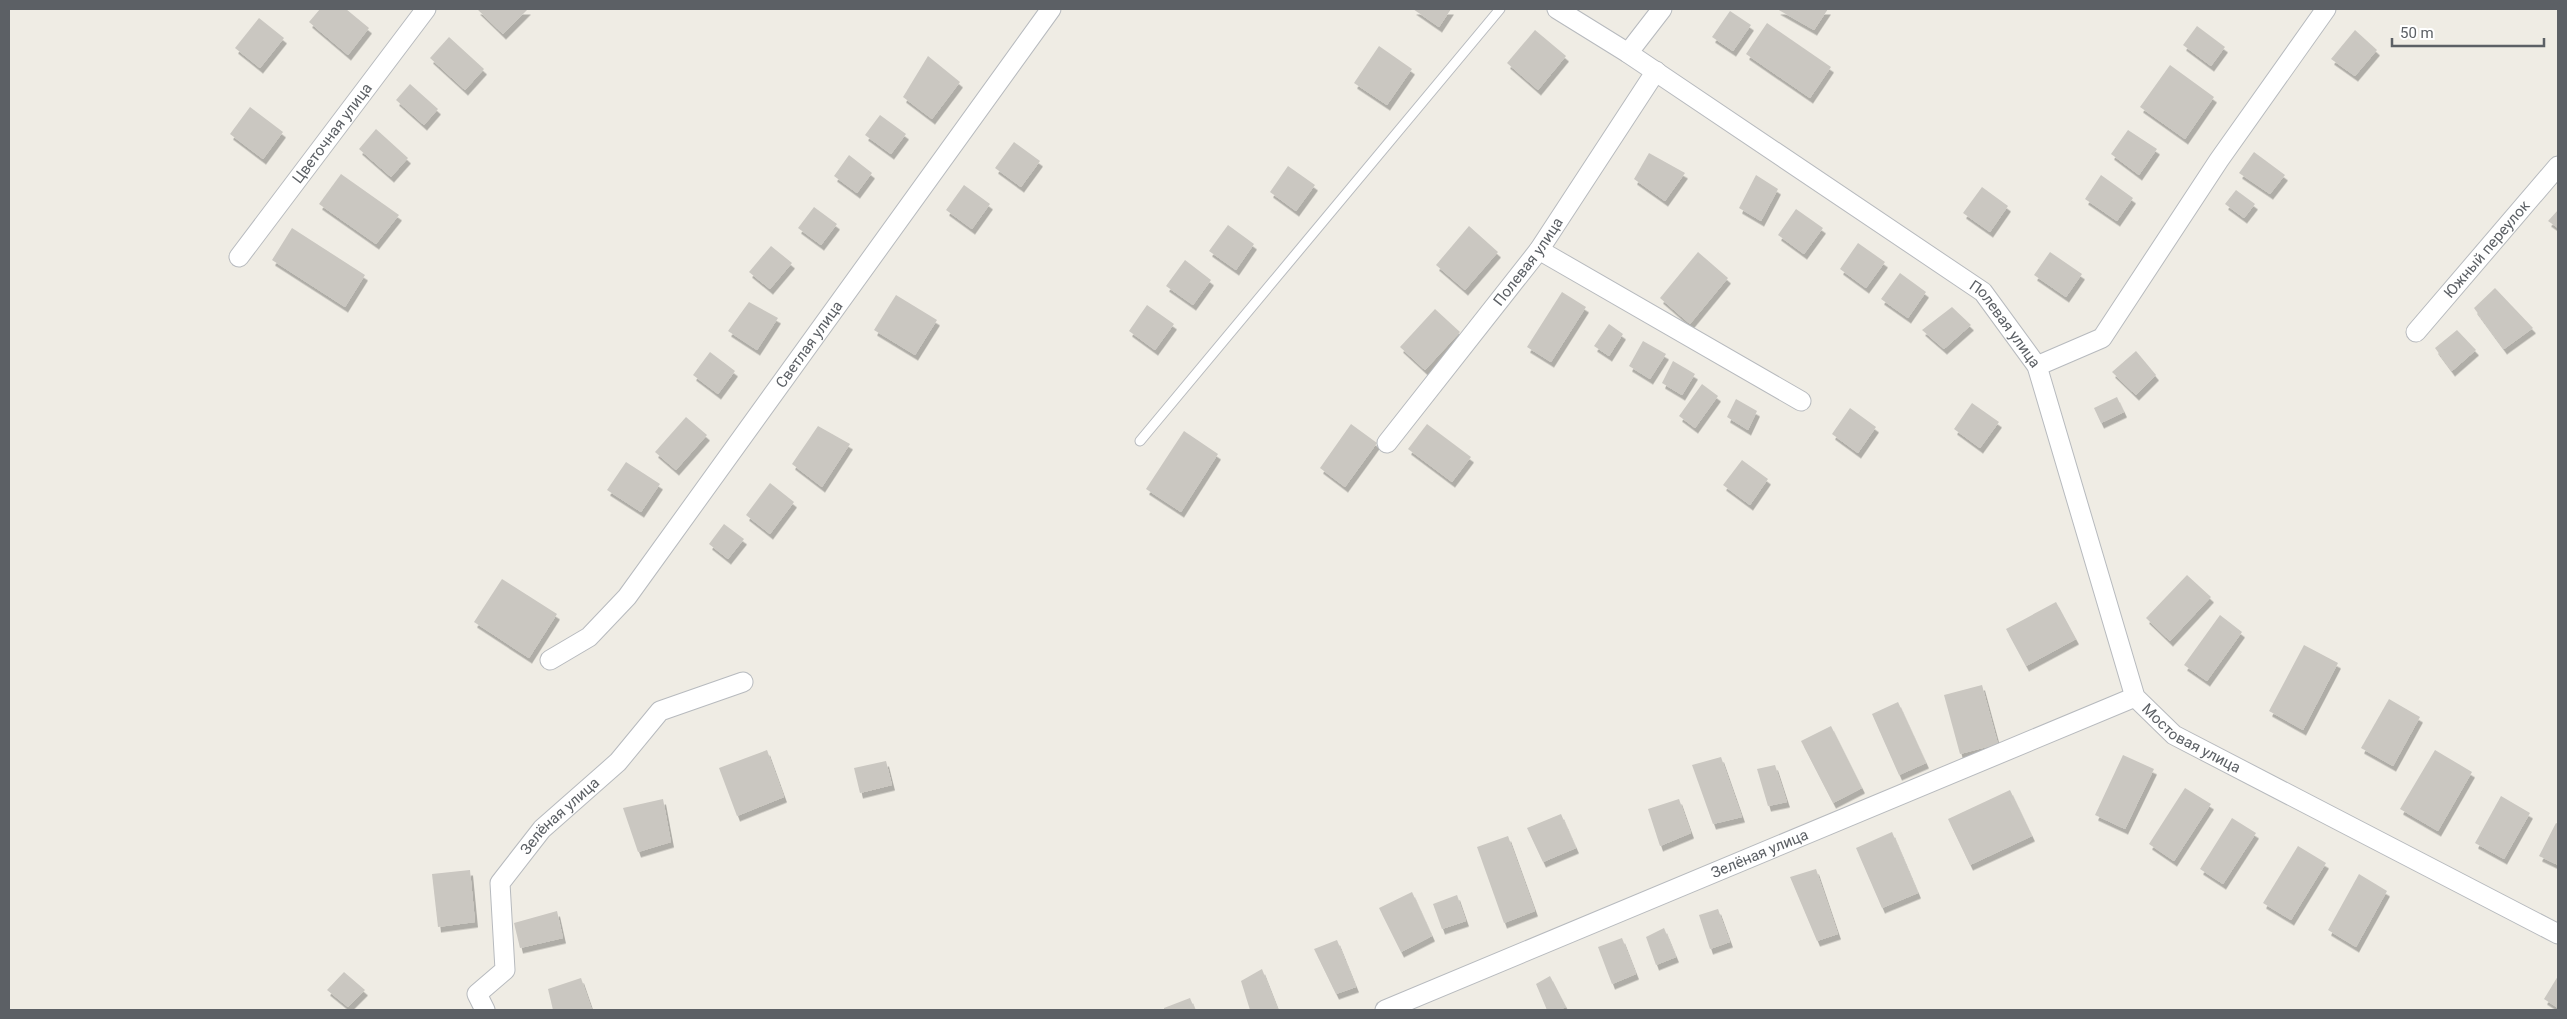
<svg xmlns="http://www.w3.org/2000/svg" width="2567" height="1019" font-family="Roboto,sans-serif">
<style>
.building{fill:#cac7c1;filter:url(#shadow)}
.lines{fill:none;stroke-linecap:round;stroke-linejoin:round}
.lane-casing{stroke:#b7babe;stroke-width:11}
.street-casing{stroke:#b7babe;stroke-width:21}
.lane{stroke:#fff;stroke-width:9}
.street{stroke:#fff;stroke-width:19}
.labels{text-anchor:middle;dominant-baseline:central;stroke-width:5;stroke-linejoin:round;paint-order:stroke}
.street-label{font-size:15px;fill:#5c6065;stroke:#fff}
</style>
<defs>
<filter id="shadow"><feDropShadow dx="3" dy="5.5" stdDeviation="0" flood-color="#0004"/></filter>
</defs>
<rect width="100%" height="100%" fill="#efece4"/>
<g class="building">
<path d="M320,9H346L369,28L348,55L309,22Z"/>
<path d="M477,9H528L503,34Z"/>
<path d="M1413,9H1451L1439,27Z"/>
<path d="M1777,9H1828L1814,30Z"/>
<path d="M1730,11L1751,25L1733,51L1712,37Z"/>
<path d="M259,18L284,38L260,68L235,48Z"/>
<path d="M1767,23L1831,67L1810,98L1746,54Z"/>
<path d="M2197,26L2225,47L2211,66L2183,45Z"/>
<path d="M1535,30L1566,56L1538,90L1507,63Z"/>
<path d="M2355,30L2377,50L2355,76L2331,59Z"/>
<path d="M449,37L484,69L465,90L430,58Z"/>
<path d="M1379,46L1412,69L1387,105L1354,83Z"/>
<path d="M928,56L960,82L932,119L903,97Z"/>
<path d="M2170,65L2214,97L2185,139L2140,107Z"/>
<path d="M410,84L438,109L424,125L396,100Z"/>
<path d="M250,107L283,132L263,159L230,134Z"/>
<path d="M880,115L906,134L891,154L865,135Z"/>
<path d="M376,129L408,158L391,177L359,149Z"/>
<path d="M2128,130L2157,149L2139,175L2111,154Z"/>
<path d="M1014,142L1040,161L1021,187L995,168Z"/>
<path d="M2254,152L2285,175L2270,194L2239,173Z"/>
<path d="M1649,153L1685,173L1665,201L1634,179Z"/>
<path d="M849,155L872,173L857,193L834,176Z"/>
<path d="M1288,166L1315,185L1296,211L1270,192Z"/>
<path d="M341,174L399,215L376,244L319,204Z"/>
<path d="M1756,175L1778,189L1761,221L1739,208Z"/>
<path d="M2101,175L2133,198L2117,221L2085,199Z"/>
<path d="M964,185L990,204L972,229L946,210Z"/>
<path d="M1982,187L2008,206L1990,232L1963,213Z"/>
<path d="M2236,190L2255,204L2244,218L2225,204Z"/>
<path d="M814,207L837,224L821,245L798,228Z"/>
<path d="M1796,209L1823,228L1804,254L1778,235Z"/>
<path d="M2558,210V228L2548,221Z"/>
<path d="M1228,225L1254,244L1236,270L1209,251Z"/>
<path d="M1469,226L1498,252L1465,290L1436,265Z"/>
<path d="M292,228L365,275L345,307L272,260Z"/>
<path d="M1858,243L1885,262L1866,288L1840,269Z"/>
<path d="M771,246L792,263L770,289L749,272Z"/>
<path d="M1698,252L1728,278L1690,324L1660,298Z"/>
<path d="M2050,252L2082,274L2066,297L2034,275Z"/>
<path d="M1185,260L1211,280L1193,305L1166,286Z"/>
<path d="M1900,273L1926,292L1908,318L1881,299Z"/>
<path d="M2495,288L2533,328L2504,349L2474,308Z"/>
<path d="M1562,292L1586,307L1551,362L1527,347Z"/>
<path d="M896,295L937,320L915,355L874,330Z"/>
<path d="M749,302L778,318L757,350L728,331Z"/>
<path d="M1147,305L1174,324L1155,350L1129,331Z"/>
<path d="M1952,307L1971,325L1944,349L1922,330Z"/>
<path d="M1435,309L1460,332L1425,370L1400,347Z"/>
<path d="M1609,324L1623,334L1609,356L1594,346Z"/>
<path d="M2457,330L2476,350L2452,371L2435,348Z"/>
<path d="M1643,341L1666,354L1650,379L1629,366Z"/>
<path d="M2136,351L2156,375L2136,395L2112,372Z"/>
<path d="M710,352L735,371L718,394L693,375Z"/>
<path d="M1673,361L1695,374L1682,395L1662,383Z"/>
<path d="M1702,384L1718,396L1695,428L1679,416Z"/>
<path d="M2117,397L2124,412L2101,423L2094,408Z"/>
<path d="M1736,399L1757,411L1748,430L1727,417Z"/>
<path d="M1972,403L1999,422L1980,448L1954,429Z"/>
<path d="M1850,408L1876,427L1858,453L1832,434Z"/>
<path d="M686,417L707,435L676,470L655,452Z"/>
<path d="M1351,424L1377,443L1345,487L1320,468Z"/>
<path d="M1427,424L1471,457L1452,482L1408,449Z"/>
<path d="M818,426L850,444L822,487L792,464Z"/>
<path d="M1184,431L1218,454L1181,512L1146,489Z"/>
<path d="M1742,460L1768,479L1750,505L1723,485Z"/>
<path d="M626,462L660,484L641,512L607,490Z"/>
<path d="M770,483L794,502L770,534L746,515Z"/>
<path d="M724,524L744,539L728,559L709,544Z"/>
<path d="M2187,575L2211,597L2170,641L2146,618Z"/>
<path d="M502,579L557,614L529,658L474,622Z"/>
<path d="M2056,602L2076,639L2026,666L2006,629Z"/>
<path d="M2220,615L2242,632L2207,681L2184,665Z"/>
<path d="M2304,645L2338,663L2303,730L2269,711Z"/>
<path d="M1982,685L1998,744L1960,754L1944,695Z"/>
<path d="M2389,699L2420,717L2393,766L2361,748Z"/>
<path d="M1898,702L1926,763L1899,775L1872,714Z"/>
<path d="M1831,726L1862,788L1833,803L1801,741Z"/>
<path d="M767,750L784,797L737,816L719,768Z"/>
<path d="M2435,750L2472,772L2438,831L2400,809Z"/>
<path d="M2123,755L2154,769L2125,829L2095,815Z"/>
<path d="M1721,757L1742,817L1713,824L1692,765Z"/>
<path d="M886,761L892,785L860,793L854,768Z"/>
<path d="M1775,765L1787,802L1768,806L1757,769Z"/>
<path d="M2185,788L2211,804L2174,861L2149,844Z"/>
<path d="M2010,790L2032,836L1970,865L1948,819Z"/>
<path d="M2501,796L2530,813L2504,859L2475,843Z"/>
<path d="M663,799L671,842L638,852L623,808Z"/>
<path d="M1679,799L1691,833L1660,846L1648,809Z"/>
<path d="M1561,814L1576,848L1543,862L1527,828Z"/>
<path d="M2232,818L2256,833L2223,884L2200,869Z"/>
<path d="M2556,823L2558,824V865L2539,856Z"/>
<path d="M1892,832L1918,893L1882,908L1856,848Z"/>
<path d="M1508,836L1535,911L1504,923L1477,847Z"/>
<path d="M2298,846L2326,863L2291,920L2263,903Z"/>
<path d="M1816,869L1838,934L1817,941L1790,877Z"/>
<path d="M470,870L475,922L438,927L432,874Z"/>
<path d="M2359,874L2387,891L2356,947L2328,930Z"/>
<path d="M1412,892L1432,936L1401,952L1379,908Z"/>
<path d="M1457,895L1466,921L1442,929L1433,904Z"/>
<path d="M1718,909L1730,942L1710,949L1699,915Z"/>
<path d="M557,911L563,938L520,948L514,923Z"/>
<path d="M1664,928L1676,957L1656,965L1646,937Z"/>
<path d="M1622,938L1636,974L1612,984L1598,947Z"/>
<path d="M1337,940L1356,987L1336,994L1314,949Z"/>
<path d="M1262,969L1278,1010H1250L1241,981Z"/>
<path d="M344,972L365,990L348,1007L327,990Z"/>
<path d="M1550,976L1566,1007L1559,1010H1547L1536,984Z"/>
<path d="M2558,976V1008L2544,999Z"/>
<path d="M581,978L592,1010H553L548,989Z"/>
<path d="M1190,998L1195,1010H1164V1008Z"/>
</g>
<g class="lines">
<defs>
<path id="lane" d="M1140,441L1500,9"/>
<g id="street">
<path id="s1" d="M1557,9L1628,53L1983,292L2037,366L2135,697L2174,735L2558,934"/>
<path d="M1628,53L1662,9"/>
<path d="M1539,250L1801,401"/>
<path id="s2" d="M239,257L426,9"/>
<path id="s3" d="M2416,332L2558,166"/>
<path d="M2037,366L2102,338L2219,160L2326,9"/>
<path id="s4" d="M1387,443L1539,250L1656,71"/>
<path id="s5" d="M550,660L589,637L627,597L1051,9"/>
<path id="s6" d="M485,1010L477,994L505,970L500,883L542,829L618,762L660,711L743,682"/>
<path id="s7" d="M1385,1010L2135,697"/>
</g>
</defs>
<use href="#lane" class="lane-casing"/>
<use href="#street" class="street-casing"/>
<use href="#lane" class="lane"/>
<use href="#street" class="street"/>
</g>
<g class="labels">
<g class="street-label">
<text stroke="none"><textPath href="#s2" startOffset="155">Цветочная улица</textPath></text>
<text stroke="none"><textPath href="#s3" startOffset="109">Южный переулок</textPath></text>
<text stroke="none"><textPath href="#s4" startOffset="230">Полевая улица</textPath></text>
<text stroke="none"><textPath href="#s1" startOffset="550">Полевая улица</textPath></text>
<text stroke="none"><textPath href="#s5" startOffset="412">Светлая улица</textPath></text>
<text stroke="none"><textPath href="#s1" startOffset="1019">Мостовая улица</textPath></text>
<text stroke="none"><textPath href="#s6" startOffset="232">Зелёная улица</textPath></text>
<text stroke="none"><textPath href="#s7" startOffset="406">Зелёная улица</textPath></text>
</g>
</g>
<rect width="2567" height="1019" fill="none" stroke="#5c6065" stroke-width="20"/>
<path d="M2392 38v8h152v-8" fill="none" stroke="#5c6065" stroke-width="2.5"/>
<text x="2400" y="38" font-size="15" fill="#5c6065" stroke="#ffffff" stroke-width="4" paint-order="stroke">50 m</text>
</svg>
